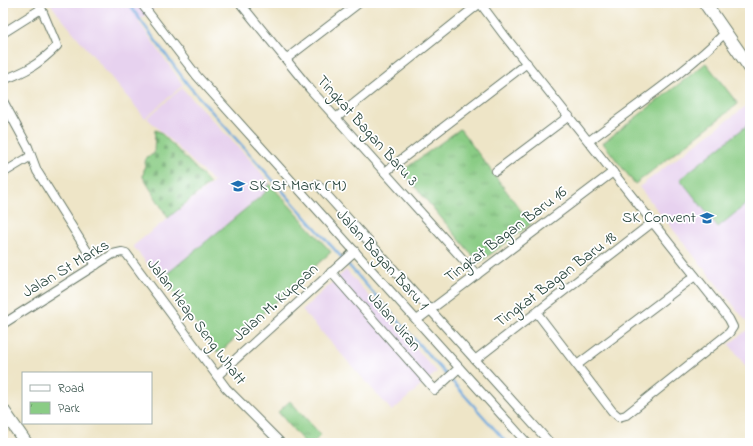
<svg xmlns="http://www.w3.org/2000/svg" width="753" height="446" font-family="'Indie Flower',sans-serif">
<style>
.built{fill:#e7d2ef}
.grass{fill:#8acc85;stroke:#54845c}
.cemetery{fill:url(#cemetery-stones);stroke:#54845c}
.park{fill:url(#park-tufts);stroke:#54845c}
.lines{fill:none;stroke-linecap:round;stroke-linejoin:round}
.stream{stroke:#6ca7dc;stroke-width:2.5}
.street-casing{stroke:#677867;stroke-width:10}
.primary-casing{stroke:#677867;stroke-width:14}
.street{stroke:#fff;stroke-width:8}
.primary{stroke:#fff;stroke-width:12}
.labels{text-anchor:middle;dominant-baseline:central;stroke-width:3.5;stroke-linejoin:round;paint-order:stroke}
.street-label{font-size:16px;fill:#1f3d34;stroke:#fff}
.poi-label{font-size:16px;fill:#1f3d34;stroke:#fff;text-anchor:start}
</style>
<defs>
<pattern id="cemetery-stones" width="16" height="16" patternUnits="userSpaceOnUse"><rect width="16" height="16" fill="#8acc85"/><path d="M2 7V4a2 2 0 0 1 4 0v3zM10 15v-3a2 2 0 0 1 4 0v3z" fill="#70a76e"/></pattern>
<pattern id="park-tufts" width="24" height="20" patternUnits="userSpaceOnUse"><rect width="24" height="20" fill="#8acc85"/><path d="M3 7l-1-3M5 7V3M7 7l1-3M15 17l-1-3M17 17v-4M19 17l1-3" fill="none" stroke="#70a76e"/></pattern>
</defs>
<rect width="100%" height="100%" fill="#fff"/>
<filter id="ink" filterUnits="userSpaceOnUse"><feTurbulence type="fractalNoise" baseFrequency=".025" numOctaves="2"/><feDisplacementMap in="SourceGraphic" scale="8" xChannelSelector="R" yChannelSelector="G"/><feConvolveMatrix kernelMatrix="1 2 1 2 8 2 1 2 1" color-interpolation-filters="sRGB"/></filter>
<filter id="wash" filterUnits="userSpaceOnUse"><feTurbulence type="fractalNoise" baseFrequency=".012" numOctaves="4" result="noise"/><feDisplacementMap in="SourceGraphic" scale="16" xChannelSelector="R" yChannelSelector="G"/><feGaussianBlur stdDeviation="0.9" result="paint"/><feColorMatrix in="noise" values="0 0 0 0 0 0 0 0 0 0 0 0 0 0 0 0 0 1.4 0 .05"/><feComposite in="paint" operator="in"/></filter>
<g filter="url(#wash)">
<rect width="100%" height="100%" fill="#eee5c7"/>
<g class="built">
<path d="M50,3H161L138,21L183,85L145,118L58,14Z"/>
<path d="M182,88L254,164L270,184L264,189L266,191L160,280L133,246L214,182L147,118Z"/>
<path d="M750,103V326L639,187Z"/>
<path d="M346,270L437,372L392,411L302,310Z"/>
<path d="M750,328V372L729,344Z"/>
</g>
<g class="grass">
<path d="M706,63L738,104L635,184L603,143Z"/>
<path d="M750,123V201L718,227L680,179Z"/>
<path d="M270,184L331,252L220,352H217L162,278L266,192L264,189Z"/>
</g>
<path class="cemetery" d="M155,130L160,132L210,183L168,218L143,177L146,157L154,154Z"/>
<g class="park">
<path d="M460,129L531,224L479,263L402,171Z"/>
<path d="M290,401L321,435L313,443H305L278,412Z"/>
</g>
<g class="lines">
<path class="stream" d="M128,3L188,85L507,443"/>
</g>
</g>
<g filter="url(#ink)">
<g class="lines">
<defs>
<g id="street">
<path d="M141,3L197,76L527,443"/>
<path d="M240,3L310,89L477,275"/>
<path d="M480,3L504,35L715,301L729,319L733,327L729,333L626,415L619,417L612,411L537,313"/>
<path d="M3,33L41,9"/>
<path d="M286,59L359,3"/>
<path d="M3,80C27,71 38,65 57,46L39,3"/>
<path d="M3,101L28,147L37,171L96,265"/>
<path d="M336,118L480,3"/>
<path d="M589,141C635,106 685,73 726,32"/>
<path d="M496,171L569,116"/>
<path d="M385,172L527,63"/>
<path d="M3,173L31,156"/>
<path d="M317,184L550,443"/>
<path d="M331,272L435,390L459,368"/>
<path d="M417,320L613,172"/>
<path d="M3,324L113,254L122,252L126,253L226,388L281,443"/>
<path d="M475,360L653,222"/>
<path d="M577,365L695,276"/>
<path d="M217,376L355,251"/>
</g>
<g id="primary">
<path d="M705,3L750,68"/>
<path d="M3,410L26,443"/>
</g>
</defs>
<use href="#street" class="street-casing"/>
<use href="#primary" class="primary-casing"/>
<use href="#street" class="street"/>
<use href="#primary" class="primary"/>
</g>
</g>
<defs>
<symbol id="school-bare" viewBox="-9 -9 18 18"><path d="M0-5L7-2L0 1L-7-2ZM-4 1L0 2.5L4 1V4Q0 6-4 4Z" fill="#1f6fb2" stroke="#fff" stroke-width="2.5" paint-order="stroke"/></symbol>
</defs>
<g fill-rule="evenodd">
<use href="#school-bare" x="228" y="176" width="20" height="20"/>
<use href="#school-bare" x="697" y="208" width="20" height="20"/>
</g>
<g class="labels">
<g class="street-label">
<text transform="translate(367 131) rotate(48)">Tingkat Bagan Baru 3</text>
<text transform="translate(506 235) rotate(-37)">Tingkat Bagan Baru 16</text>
<text transform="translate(382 260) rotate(48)">Jalan Bagan Baru 1</text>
<text transform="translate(66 269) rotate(-31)">Jalan St Marks</text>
<text transform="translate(556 280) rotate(-37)">Tingkat Bagan Baru 18</text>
<text transform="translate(276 303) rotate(-42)">Jalan M. Kuppan</text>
<text transform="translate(196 322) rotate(53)">Jalan Heap Seng Whatt</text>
<text transform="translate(394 322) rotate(49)">Jalan Jiran</text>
</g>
<g class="poi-label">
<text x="249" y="186">SK St Mark (M)</text>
<text x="696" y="218" text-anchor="end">SK Convent</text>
</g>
</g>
<rect width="753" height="446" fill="none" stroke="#fff" stroke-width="16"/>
<rect x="22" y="372" width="130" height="52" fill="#ffffff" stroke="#a5b1ae"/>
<rect x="30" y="385" width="20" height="6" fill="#ffffff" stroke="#a5b1ae"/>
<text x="58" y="392" font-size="12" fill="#1f3d34">Road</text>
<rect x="30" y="402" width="20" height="12" fill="url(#park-tufts)" stroke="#a5b1ae"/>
<text x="58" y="412" font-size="12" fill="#1f3d34">Park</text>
</svg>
